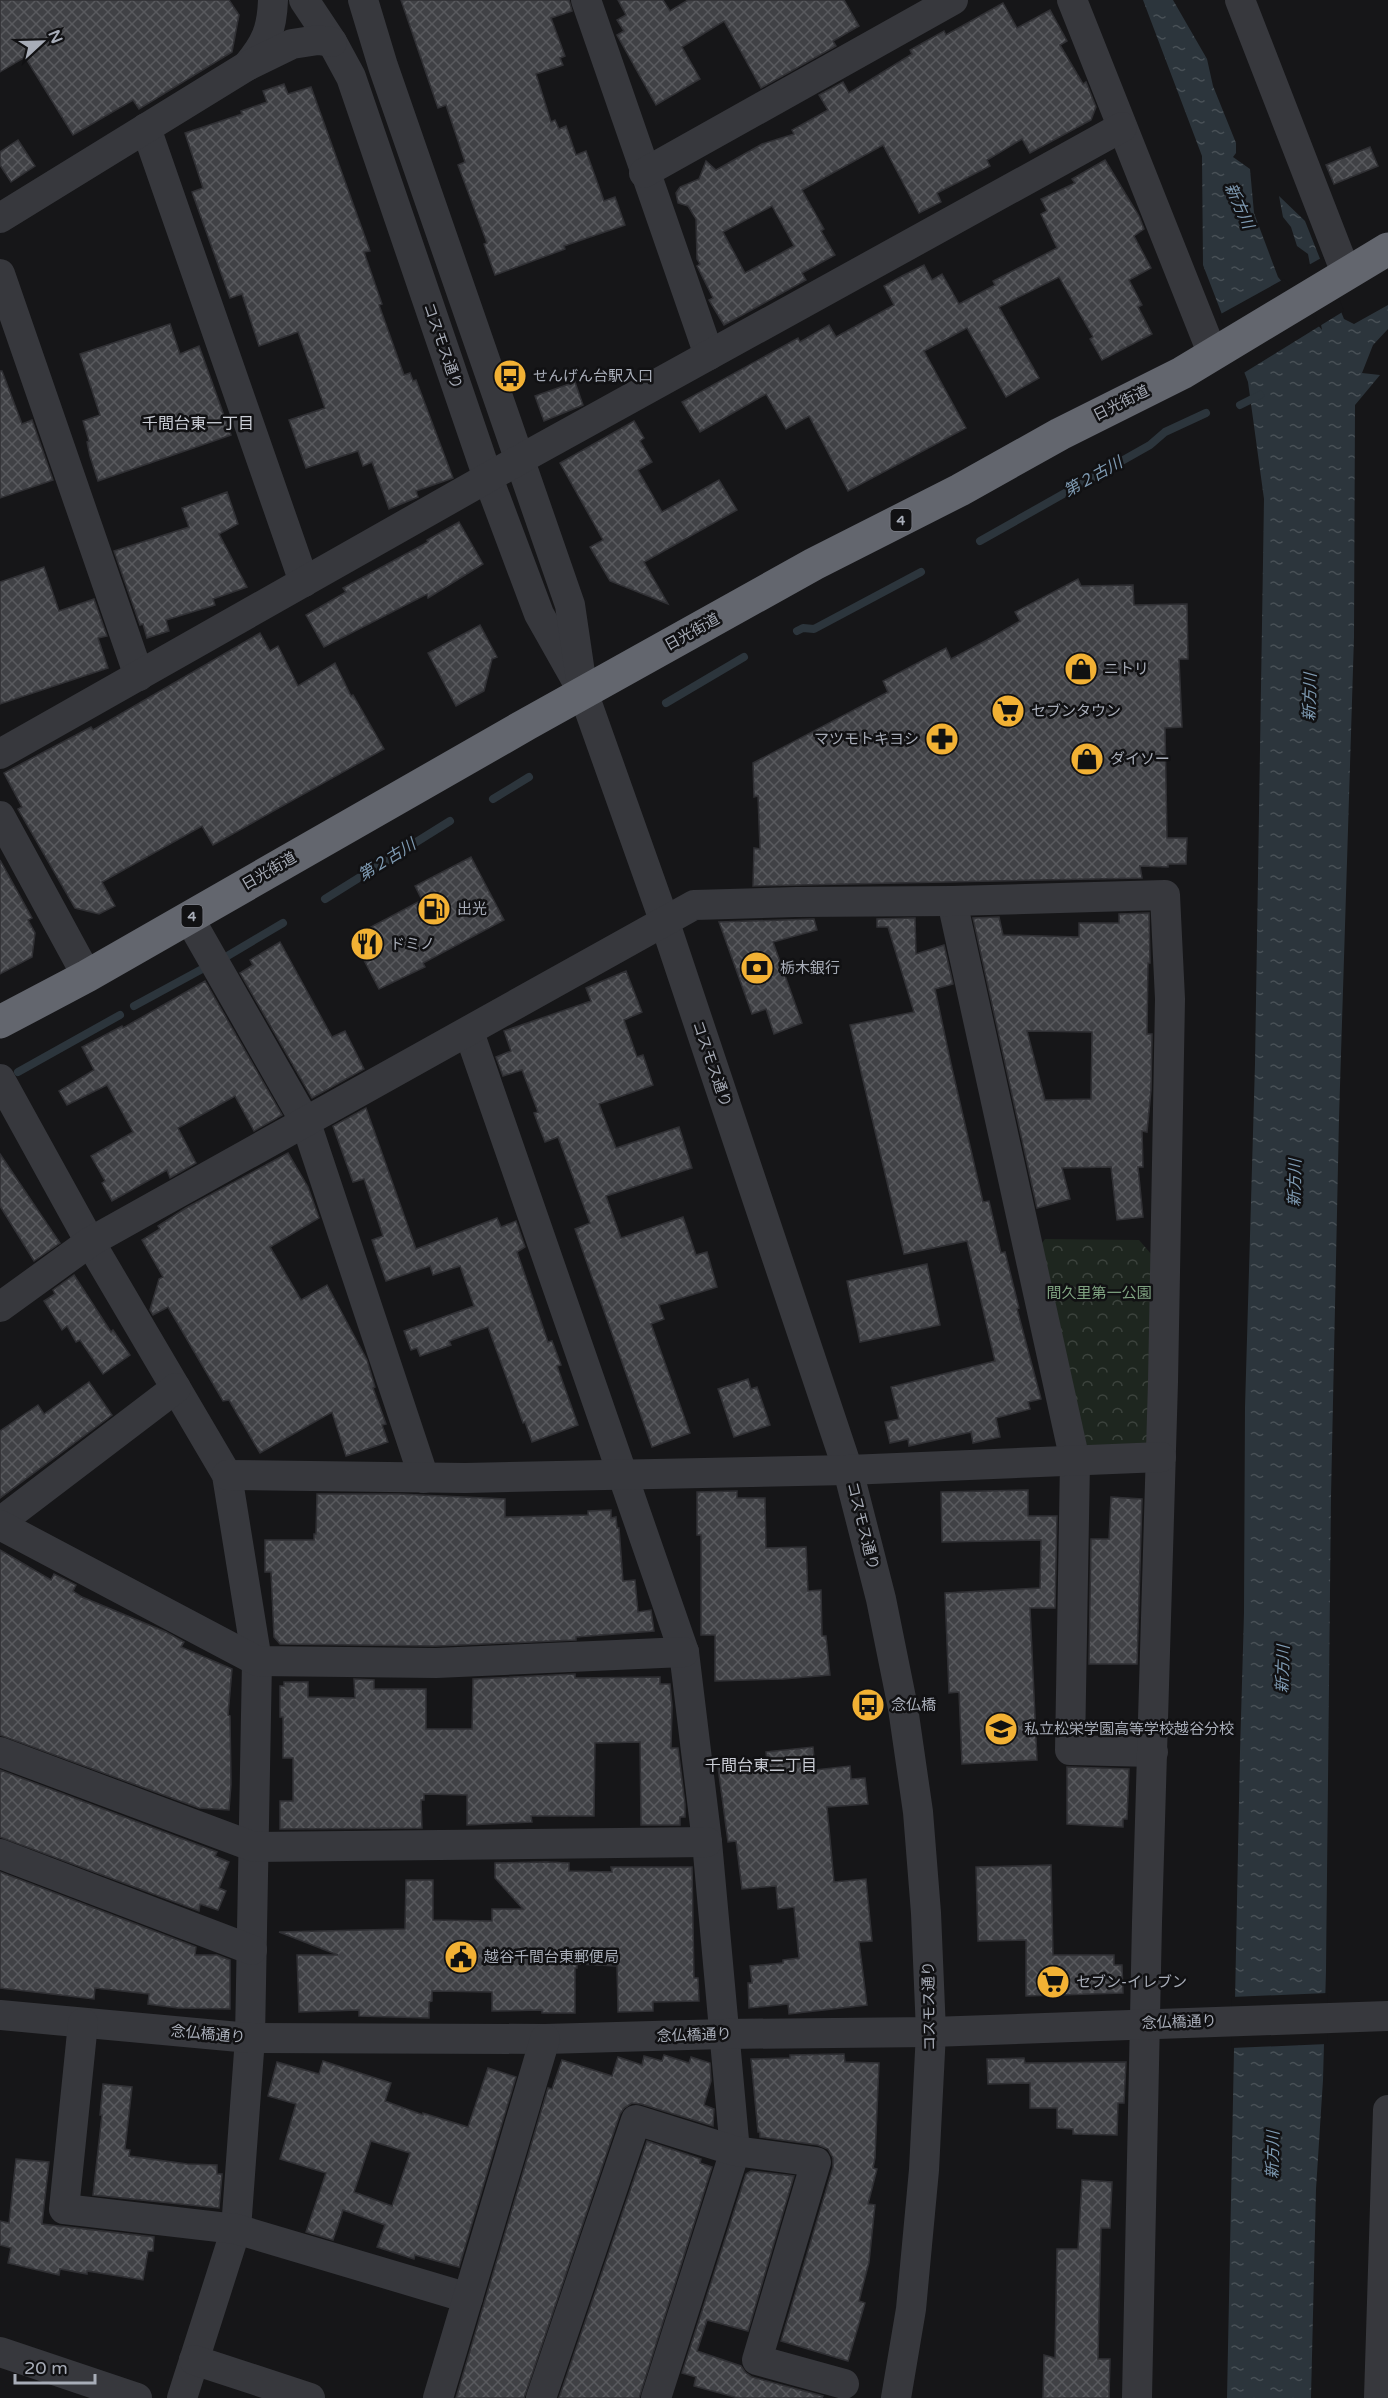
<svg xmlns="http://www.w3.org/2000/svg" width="1388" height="2398" font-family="'Varela Round','Noto Sans JP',sans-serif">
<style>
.park{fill:url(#park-crowns)}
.water{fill:url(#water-ripples)}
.pier{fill:#161618}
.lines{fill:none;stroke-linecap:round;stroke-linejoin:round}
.stream{stroke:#2c353c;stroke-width:8}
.building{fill:url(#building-cross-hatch);stroke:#303034;stroke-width:1.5;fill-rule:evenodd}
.minor{stroke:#37383d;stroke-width:30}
.highway{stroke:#63666e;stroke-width:33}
.labels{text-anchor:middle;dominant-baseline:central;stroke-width:5;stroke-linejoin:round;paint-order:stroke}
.shield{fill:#111113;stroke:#7b7e86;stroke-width:1.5}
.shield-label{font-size:14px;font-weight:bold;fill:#a8adb8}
.street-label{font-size:15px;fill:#a8adb8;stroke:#111113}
.poi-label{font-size:15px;fill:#a8adb8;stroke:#111113;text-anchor:start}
.park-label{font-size:15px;fill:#7fa381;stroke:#111113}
.water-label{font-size:16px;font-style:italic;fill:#7f9bb3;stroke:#111113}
.neighbourhood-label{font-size:16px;fill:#c9ccd4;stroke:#111113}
</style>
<defs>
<pattern id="park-crowns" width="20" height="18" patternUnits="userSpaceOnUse" patternTransform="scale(1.5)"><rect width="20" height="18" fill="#1e261f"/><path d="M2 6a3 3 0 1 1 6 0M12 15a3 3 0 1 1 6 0" fill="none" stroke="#3c433d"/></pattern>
<pattern id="water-ripples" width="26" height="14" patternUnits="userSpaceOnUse" patternTransform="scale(1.5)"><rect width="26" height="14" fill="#2c353c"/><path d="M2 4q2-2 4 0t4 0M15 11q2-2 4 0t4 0" fill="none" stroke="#485056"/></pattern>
<pattern id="building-cross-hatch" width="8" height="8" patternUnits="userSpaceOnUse" patternTransform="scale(1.5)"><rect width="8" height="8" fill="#404145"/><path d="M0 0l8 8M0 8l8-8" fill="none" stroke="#595a5e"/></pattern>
</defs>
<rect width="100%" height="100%" fill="#161618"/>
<path class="park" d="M1045,1239L1139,1240L1152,1255L1148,1445H1082L1035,1253Z"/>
<path class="water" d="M1143,0H1173L1207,59L1213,86L1236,143V153L1233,157L1250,169L1254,213L1278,277L1322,330L1308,254L1297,246L1291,227L1283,217L1279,196L1305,221L1344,319L1354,324L1388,305V329L1373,345L1362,373L1380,375L1355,405L1354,637L1339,1118L1331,1496L1326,1970L1323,2080L1316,2189L1311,2398H1227L1240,1752L1244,1613L1245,1408L1255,1064L1264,499L1248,382L1203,265L1202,156Z"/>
<g class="pier">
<path d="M1323,257L1344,311L1242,374L1219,315L1284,279L1317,321L1307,266Z"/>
<path d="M1328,1993L1327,2044L1231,2048L1232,1997Z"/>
</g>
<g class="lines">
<g class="stream">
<path d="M1240,405L1260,395"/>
<path d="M980,541L1150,445L1165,432L1206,413"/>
<path d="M797,631L803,628L814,629L921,572"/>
<path d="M666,703L744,657"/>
<path d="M493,799L529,777"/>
<path d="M325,899L450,821"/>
<path d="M224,958L283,923"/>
<path d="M134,1006L204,968"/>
<path d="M18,1072L120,1015"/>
</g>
</g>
<g class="building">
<path d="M0,0H229L239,15L232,52L139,109L133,100L73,135L25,57L0,72Z"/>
<path d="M401,0H569L572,11L551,18L565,56L560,58L563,65L536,74L551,122L555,120L559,129L566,126L576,155L586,151L604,201L615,197L625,225L564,246L565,249L495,275L484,244L487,243L458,165L465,162L446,105L438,108Z"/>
<path d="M618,0H663L670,11L688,0H844L859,26L833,41L836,46L761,88L724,21L682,47L700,79L656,105L617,35L624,31L617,20L626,15Z"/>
<path d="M1003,3L1017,28L1050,10L1067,41L1060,45L1083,84L1086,82L1096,107L1091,120L1030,153L1022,139L987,160L990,166L937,193L941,202L919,213L883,145L802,190L824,229L821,231L835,255L802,273L806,280L724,325L709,300L713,298L697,266L700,264L697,259L696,219L688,206L678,203L676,193L680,187L699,179L706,161L716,170L762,144L794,134L792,130L828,110L819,95L843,82L849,93L912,54L910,50L944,31L946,35ZM772,206L794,246L745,273L723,232Z"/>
<path d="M284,84L288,94L311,87L370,251L364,252L382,304L379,305L404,375L410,373L413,381L416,380L453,478L416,491L418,497L389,509L372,462L363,466L358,451L306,468L289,420L325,408L298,332L259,346L242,294L230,298L192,192L203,188L185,133L242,114L241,111L267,102L263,91Z"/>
<path d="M18,140L35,166L11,182L0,165V152Z"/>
<path d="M1370,147L1378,166L1334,184L1326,165Z"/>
<path d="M1105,160L1139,216L1144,229L1134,236L1151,268L1129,280L1142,305L1138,307L1152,334L1102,360L1090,339L1093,337L1059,277L999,307L1039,378L1006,397L967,328L924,351L966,428L848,491L809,416L786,429L766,394L700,432L682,402L798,338L800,342L829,325L836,337L894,305L884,286L902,276L924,265L932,280L942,274L959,304L995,285L993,281L1057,248L1041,214L1047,211L1041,199L1075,183L1072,179Z"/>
<path d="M170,324L180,354L199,346L231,435L98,481L90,456L87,442L89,441L83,421L100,415L80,354Z"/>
<path d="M0,371H2L22,424L32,420L53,480L0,498Z"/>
<path d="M575,382L583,405L544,421L535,396Z"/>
<path d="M634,421L644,438L640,441L652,462L638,470L662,512L719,480L737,510L644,562L668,604L610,581L590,547L603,540L560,463Z"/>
<path d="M227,492L238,524L219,534L247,587L213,599L215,605L166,620L169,631L147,638L143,624L140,625L114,551L189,527L182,508Z"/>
<path d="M459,522L483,564L428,598L427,594L324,647L306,615L346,592L343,588L428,542L427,540Z"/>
<path d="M44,567L59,611L94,599L107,636L98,638L108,668L0,704V582Z"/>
<path d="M1078,579L1081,586L1133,585L1134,605L1187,604L1188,659H1179L1182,727L1165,728L1167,838H1187L1186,864H1168V867L1140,866L1142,878L753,886L754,848L760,849L758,796L754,797L753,763L888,692L883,681L946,648L951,659L987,640L1020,621L1015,612Z"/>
<path d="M480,625L497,657L492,659L484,691L456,706L428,653Z"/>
<path d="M260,633L270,651L278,646L298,686L335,663L351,696L353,695L384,749L213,845L202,826L102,882L115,906L99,914L75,908L18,809L22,807L4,773L91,727L93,730Z"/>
<path d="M471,857L504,920L423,963L425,967L379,989L352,937L422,900L415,886Z"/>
<path d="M0,860L32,918L28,920L35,933L32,957L0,974Z"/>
<path d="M1149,913L1150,963H1148L1147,1034H1152L1151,1090L1147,1132L1142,1131L1143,1167H1138L1143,1217L1117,1220L1111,1167L1062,1168L1070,1199L1037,1208L973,918L999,917L1003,935L1079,937V923H1119V914ZM1027,1031L1092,1032L1091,1099L1045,1100Z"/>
<path d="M915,918L916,954L944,945L953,984L935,989L951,1064L983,1202L989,1201L1001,1253L1005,1252L1019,1308L1017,1309L1041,1399L1028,1402L1030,1409L996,1418L1000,1437L973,1443L971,1432L909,1446L908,1439L890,1443L885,1422L899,1419L891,1387L995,1361L967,1241L904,1254L850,1025L914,1012L888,927H877V919Z"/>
<path d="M814,919L817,930L773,942L802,1023L774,1034L766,1009L752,1014L719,922Z"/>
<path d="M280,942L332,1037L345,1031L364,1069L312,1098L240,973L253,965L250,960Z"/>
<path d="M626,971L642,1012L624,1020L637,1057L643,1055L653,1085L599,1104L616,1148L679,1127L692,1168L606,1196L621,1238L683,1217L696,1255L707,1252L717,1287L659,1305L664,1319L651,1324L690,1433L652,1447L575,1229L590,1223L558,1137L545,1142L534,1113L538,1112L522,1070L503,1076L496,1057L511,1051L504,1031L591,1001L586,988Z"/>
<path d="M205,981L282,1115L254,1131L235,1096L178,1128L196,1163L170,1178L167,1170L112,1201L102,1183L105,1181L91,1156L133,1132L107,1085L67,1105L59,1091L94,1070L82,1047L122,1026L123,1028Z"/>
<path d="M366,1108L416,1249L497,1218L501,1227L516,1221L525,1247L517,1252L548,1342L552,1341L561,1365L557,1366L578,1425L532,1442L525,1422L523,1423L488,1327L449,1341L451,1345L420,1356L417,1348L411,1350L404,1331L474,1306L460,1266L433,1275L430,1266L386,1281L372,1240L383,1236L364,1179L353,1182L333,1126Z"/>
<path d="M288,1153L308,1187L319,1218L270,1247L301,1300L327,1285L367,1360L375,1387L373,1388L386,1424L382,1425L388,1442L346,1456L332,1412L260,1453L229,1400L223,1401L168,1307L153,1315L150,1310L159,1279L163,1277L142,1240L160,1229L158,1226L186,1208Z"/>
<path d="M0,1154L60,1243L34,1261L0,1206Z"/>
<path d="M927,1264L940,1325L860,1342L847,1281Z"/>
<path d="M74,1275L111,1332L113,1330L130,1355L103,1374L80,1340L76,1342L67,1326L62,1330L44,1301L55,1294L53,1290Z"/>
<path d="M748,1379L751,1389L757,1387L770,1425L734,1437L718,1389Z"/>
<path d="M89,1382L112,1415L0,1498V1431L38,1405L44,1414Z"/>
<path d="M1028,1490V1516H1057L1055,1608H1030L1037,1760L962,1764L959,1692L949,1693L945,1593L1040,1588L1041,1540L942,1542L941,1492Z"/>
<path d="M737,1491V1498H765L766,1548L806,1547L808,1591L821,1590L822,1636H826L830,1675L783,1679L715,1681V1635H701V1535H697V1492Z"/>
<path d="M317,1494H399L505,1499V1517L588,1515V1511L611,1510V1518L616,1517L617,1528H619L623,1581L635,1580L638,1612L651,1610L654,1631L576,1637V1640L436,1646L280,1644L274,1637L271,1572H265V1540H314V1534H316Z"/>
<path d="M1111,1497L1142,1499L1137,1664H1089L1091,1539H1109Z"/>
<path d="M0,1550L51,1580L54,1574L76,1585L73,1591L82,1597L166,1632L184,1642L181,1647L232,1669L228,1715L230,1716L231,1784L229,1810L199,1808L0,1735Z"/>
<path d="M575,1674V1678L660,1677V1684H670L672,1706L671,1748H678L685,1804V1817H680V1825H641L640,1742L595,1743L594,1816H531L532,1822L467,1825V1795L424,1794V1800H421L422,1828L280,1829V1801H293V1758H283V1717H280V1686H284V1682H308V1697L355,1698L354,1679L374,1680V1689H426V1729H472L473,1679Z"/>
<path d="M813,1747L815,1770L850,1766L851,1779L865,1778L868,1804L827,1807L834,1882L866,1879L872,1941L859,1942L867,2005L789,2014L788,2004L749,2008L748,1983H752L750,1966L783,1963V1960L799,1958L794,1907L778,1909L776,1886L742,1889L736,1841L728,1842L718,1767L767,1762L766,1752Z"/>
<path d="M1067,1767L1129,1769L1127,1819H1123V1827L1067,1824Z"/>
<path d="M0,1770L217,1852L215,1856L229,1862L219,1888L226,1891L218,1910L200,1904L199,1911L0,1837Z"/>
<path d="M546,1862L569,1863V1871L612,1872L611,1867H692L694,1978H698L699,2001L653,2002V2011L618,2012L617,1966L577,1964V1968H575V2013H542V2010L492,2011V1992L432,1991V2001L429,2002V2018L359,2016V2010L299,2012L297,1955H338L279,1932L405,1929L406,1880H433V1920L492,1921V1909H523L495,1878V1863Z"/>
<path d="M1051,1865L1053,1955H1114V1965H1122L1123,1993L1026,1996V1940L978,1941L976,1867Z"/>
<path d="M0,1872L196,1947L195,1955H217L230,1960V2009L178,2008L148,2004L149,1994L95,1988L94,1999L0,1988Z"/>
<path d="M844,2054L845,2062L879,2063L875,2158L873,2168L877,2169L868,2204L875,2205L869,2262L859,2301L865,2303L848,2361L781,2341L833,2167V2158L828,2149L818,2145L760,2137V2132H758L751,2059L790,2058V2055Z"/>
<path d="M664,2055L689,2063L691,2057L710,2063L711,2081L704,2105L714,2109L713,2126L641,2104L632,2103L624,2108L620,2114L524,2398H456L548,2088L552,2089L562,2060L612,2076L618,2057L642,2065L644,2056L662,2061Z"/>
<path d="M1024,2058L1025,2063L1126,2062L1124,2103H1118L1117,2135L1073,2134V2129L1057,2128V2108H1030V2083L988,2084L987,2059Z"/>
<path d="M323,2061L391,2083L385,2101L423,2115V2113L468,2127L488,2068L516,2077L459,2267L415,2255L414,2259L377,2247L385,2225L343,2210L333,2240L306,2232L326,2173L280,2159L296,2104L268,2096L277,2062L319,2074ZM371,2141L410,2153L392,2206L354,2192Z"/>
<path d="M103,2084L132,2087L125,2149L130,2150L129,2156L187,2164L217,2165V2174H222L219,2208L93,2195L102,2115H100Z"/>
<path d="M647,2141L701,2159L700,2163L712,2167L639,2398H559Z"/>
<path d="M16,2159L49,2162L42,2224L154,2237L153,2251H148L143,2280L87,2271V2274L60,2269L59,2275L8,2263L11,2248L0,2245V2221L9,2223Z"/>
<path d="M751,2171L794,2176L748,2331L707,2320L697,2351L741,2366L745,2372L752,2377L823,2396L822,2398H738L694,2386L696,2377L682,2373L746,2174Z"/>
<path d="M1082,2180L1112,2182L1110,2228H1101L1098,2359H1110L1109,2398H1043L1044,2355L1055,2358L1057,2249H1078Z"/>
</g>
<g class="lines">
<g class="minor">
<path d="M304,0L332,42L351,77L488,478L539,614L583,692L664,920L848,1470L881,1599L903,1708L918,1812L926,1913L931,2032L924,2170L911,2309L896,2398"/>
<path d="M363,0L383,66L570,605L580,673"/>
<path d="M586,0L709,355"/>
<path d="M1072,0L1213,355"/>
<path d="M1240,0L1346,273"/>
<path d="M247,66C266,44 272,29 273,0"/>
<path d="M146,128L304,582"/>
<path d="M644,173L953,0"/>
<path d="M0,218L247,66L292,44L318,40L332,42"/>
<path d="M0,274L139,676"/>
<path d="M0,754L519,460L1122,127"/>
<path d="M0,816L87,976"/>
<path d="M952,901L1075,1461L1070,1750L1153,1752"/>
<path d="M189,918L306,1123L424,1478"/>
<path d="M469,1032L684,1652L707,1842L735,2151L656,2398"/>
<path d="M0,1079L90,1242L227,1475L257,1661L250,2038L236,2229L182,2398"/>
<path d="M0,1307L90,1242L694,905L796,902L952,901L1165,895L1170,999L1163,1382L1147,1922L1137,2398"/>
<path d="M227,1475L465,1478L848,1470L1161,1457"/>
<path d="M0,1522L176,1388"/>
<path d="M0,1525L257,1661L436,1663L684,1652"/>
<path d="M0,1752L254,1847L707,1842"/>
<path d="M0,1854L252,1950"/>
<path d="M0,2015L250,2038L545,2039L724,2034L931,2032L1388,2016"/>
<path d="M83,2023L64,2209L236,2229L468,2298"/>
<path d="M0,2352L137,2398"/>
<path d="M194,2360L310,2398"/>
<path d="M438,2398L545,2039"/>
<path d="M541,2398L636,2120L735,2151L816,2162L757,2360L844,2384"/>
<path d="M1379,2398L1388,2110"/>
</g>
<path class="highway" d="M0,1022L87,976L527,724L814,564L960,490L1060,434L1182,373L1388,249"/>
</g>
<defs>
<symbol id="bus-disc" viewBox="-11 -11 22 22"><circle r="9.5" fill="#f2b134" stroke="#111113"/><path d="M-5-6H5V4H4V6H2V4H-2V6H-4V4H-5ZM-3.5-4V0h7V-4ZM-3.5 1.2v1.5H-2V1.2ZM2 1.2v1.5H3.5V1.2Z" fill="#111"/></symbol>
<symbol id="shop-disc" viewBox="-11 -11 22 22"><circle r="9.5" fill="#f2b134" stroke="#111113"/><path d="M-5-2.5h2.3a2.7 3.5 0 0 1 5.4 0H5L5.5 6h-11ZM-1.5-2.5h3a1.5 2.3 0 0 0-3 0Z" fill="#111"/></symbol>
<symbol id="supermarket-disc" viewBox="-11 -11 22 22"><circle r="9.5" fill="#f2b134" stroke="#111113"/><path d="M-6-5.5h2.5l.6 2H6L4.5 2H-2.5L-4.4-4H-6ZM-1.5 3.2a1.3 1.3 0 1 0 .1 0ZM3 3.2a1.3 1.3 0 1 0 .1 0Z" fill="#111"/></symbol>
<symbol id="pharmacy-disc" viewBox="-11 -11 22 22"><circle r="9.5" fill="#f2b134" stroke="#111113"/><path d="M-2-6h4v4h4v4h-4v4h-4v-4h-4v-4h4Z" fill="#111"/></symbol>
<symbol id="fuel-disc" viewBox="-11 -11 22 22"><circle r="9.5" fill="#f2b134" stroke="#111113"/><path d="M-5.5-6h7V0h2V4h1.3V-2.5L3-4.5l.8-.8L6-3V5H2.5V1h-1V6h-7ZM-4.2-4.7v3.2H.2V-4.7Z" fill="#111"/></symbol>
<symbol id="restaurant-disc" viewBox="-11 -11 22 22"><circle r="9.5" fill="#f2b134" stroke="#111113"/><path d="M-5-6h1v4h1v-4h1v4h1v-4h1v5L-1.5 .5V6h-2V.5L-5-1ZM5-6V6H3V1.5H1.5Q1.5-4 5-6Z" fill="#111"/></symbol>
<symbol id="bank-disc" viewBox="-11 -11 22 22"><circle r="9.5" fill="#f2b134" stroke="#111113"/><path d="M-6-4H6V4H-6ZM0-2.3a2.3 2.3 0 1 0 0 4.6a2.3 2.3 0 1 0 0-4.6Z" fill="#111"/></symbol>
<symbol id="school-disc" viewBox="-11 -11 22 22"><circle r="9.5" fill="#f2b134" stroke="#111113"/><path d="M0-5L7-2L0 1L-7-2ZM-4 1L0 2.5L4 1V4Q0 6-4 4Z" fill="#111"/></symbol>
<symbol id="civic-disc" viewBox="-11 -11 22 22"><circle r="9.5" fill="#f2b134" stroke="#111113"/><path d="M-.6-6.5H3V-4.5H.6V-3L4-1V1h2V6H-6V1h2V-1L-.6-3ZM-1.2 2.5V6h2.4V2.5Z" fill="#111"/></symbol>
</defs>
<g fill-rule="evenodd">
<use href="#bus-disc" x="491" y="357" width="38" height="38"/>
<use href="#shop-disc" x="1062" y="650" width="38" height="38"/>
<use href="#supermarket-disc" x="989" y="692" width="38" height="38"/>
<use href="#pharmacy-disc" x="923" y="720" width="38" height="38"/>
<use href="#shop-disc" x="1068" y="740" width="38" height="38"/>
<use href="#fuel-disc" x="415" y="890" width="38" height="38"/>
<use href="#restaurant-disc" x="348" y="925" width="38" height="38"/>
<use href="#bank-disc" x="738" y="949" width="38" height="38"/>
<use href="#bus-disc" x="849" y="1686" width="38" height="38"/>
<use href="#school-disc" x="982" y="1710" width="38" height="38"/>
<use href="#civic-disc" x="442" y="1938" width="38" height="38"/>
<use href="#supermarket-disc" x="1034" y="1963" width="38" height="38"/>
</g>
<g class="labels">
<g class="shield">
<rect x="890.5" y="509" width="21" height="22" rx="4.5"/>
<rect x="181.5" y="905" width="21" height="22" rx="4.5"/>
</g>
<g class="shield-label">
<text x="901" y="520">4</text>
<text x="192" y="916">4</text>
</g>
<g class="street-label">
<text transform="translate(443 346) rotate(71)">コスモス通り</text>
<text transform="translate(1121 403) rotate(-27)">日光街道</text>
<text transform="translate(692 632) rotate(-29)">日光街道</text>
<text transform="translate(269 871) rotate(-30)">日光街道</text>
<text transform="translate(712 1064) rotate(71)">コスモス通り</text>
<text transform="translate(863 1526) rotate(76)">コスモス通り</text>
<text transform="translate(929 2006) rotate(-91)">コスモス通り</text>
<text transform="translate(1179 2022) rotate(-2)">念仏橋通り</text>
<text transform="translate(208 2034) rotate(5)">念仏橋通り</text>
<text transform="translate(694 2035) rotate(-2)">念仏橋通り</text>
</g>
<g class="poi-label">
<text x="533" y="376">せんげん台駅入口</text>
<text x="1104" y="669">ニトリ</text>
<text x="1031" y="711">セブンタウン</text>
<text x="919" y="739" text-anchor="end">マツモトキヨシ</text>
<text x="1110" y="759">ダイソー</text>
<text x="457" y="909">出光</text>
<text x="390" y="944">ドミノ</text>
<text x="780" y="968">栃木銀行</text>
<text x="891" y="1705">念仏橋</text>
<text x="1024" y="1729">私立松栄学園高等学校越谷分校</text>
<text x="484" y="1957">越谷千間台東郵便局</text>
<text x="1076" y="1982">セブン-イレブン</text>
</g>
<g class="park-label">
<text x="1099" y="1293">間久里第一公園</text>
</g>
<g class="water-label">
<text transform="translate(1239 206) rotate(66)">新方川</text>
<text transform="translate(1093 477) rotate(-29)">第２古川</text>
<text transform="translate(1310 697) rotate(-88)">新方川</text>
<text transform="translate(387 860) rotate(-32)">第２古川</text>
<text transform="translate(1295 1183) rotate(-89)">新方川</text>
<text transform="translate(1283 1669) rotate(-88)">新方川</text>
<text transform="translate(1273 2155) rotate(-89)">新方川</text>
</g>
<g class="neighbourhood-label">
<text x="198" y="424">千間台東一丁目</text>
<text x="761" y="1766">千間台東二丁目</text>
</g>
</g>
<g transform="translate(42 42) rotate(68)" stroke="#111113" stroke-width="4.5" paint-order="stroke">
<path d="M0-4.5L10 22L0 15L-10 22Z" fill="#a8adb8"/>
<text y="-9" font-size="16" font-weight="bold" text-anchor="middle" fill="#a8adb8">N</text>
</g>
<path d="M15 2374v9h80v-9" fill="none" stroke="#a8adb8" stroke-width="3"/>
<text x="24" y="2374" font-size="18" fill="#a8adb8" stroke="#111113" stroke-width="4.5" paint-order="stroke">20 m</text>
</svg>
